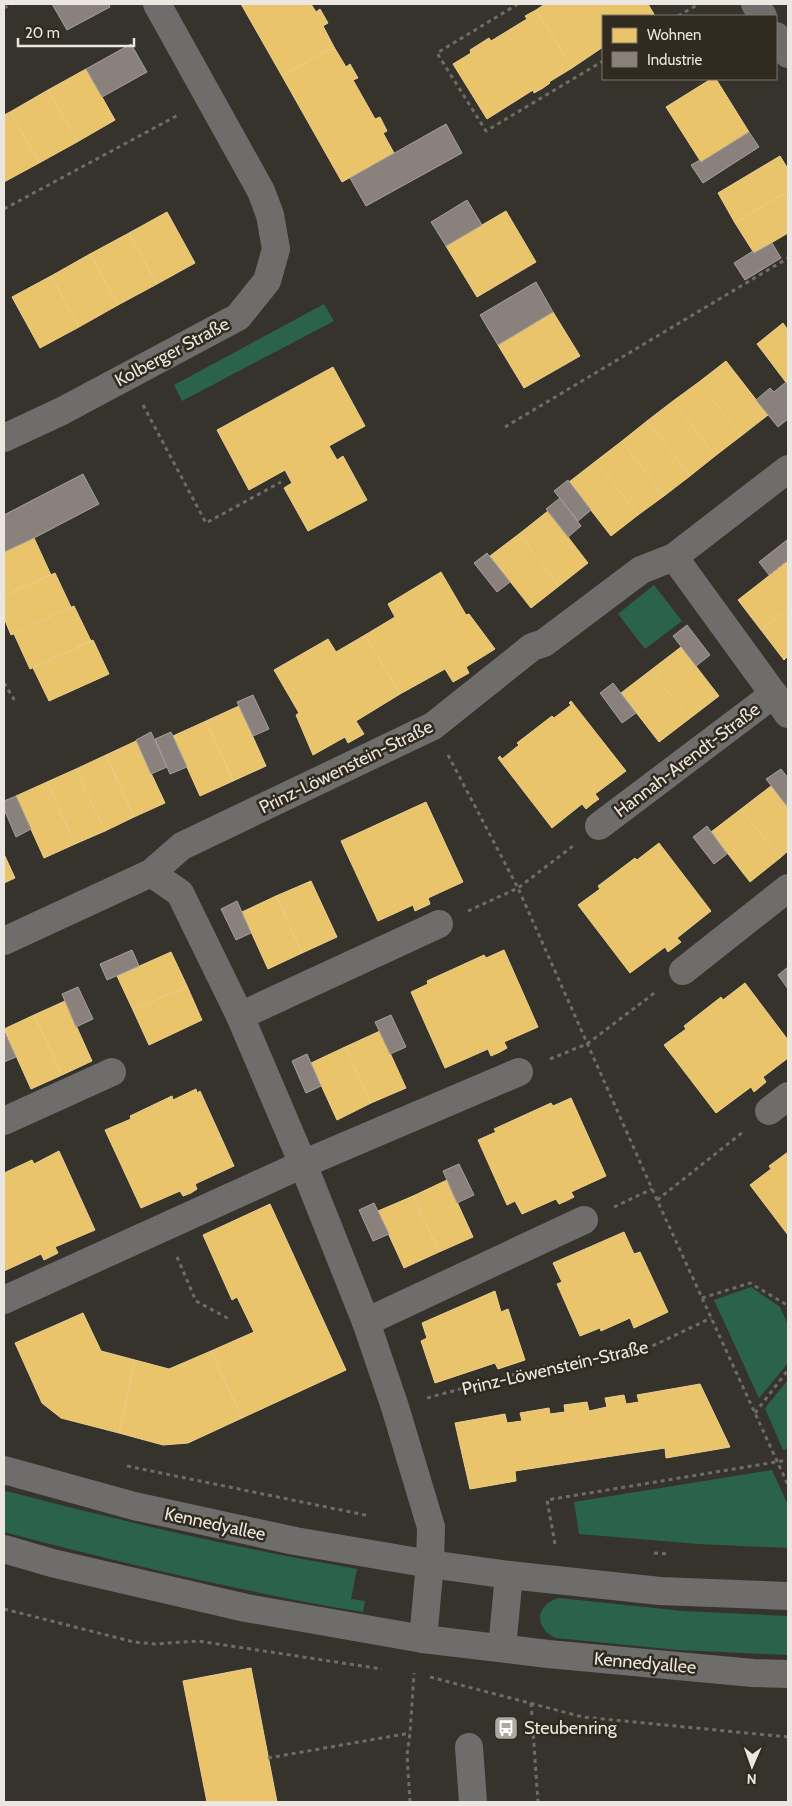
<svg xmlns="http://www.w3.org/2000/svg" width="792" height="1806" font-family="Cabin,sans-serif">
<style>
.green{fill:#2b624b}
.homes{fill:#e9c46a;stroke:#eace8d}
.industry{fill:#8a817c;stroke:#a7a09a}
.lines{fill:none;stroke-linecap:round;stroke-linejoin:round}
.path{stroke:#6e6c69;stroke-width:3;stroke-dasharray:4 4;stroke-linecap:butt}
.minor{stroke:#6f6c6c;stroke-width:28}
.labels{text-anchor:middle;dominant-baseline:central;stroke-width:5;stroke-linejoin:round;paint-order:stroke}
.street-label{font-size:18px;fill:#ebe7e0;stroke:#302a1f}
.poi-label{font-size:18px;fill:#ebe7e0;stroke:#302a1f;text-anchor:start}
</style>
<rect width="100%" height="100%" fill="#36332d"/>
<g class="green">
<path d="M324,304L334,321L182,401L174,385Z"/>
<path d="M654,585L682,621L645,649L618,614Z"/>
<path d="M751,1287L780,1307L788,1325V1363L759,1398L714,1300Z"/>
<path d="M788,1380V1449L783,1450L765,1408Z"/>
<path d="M772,1470L788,1505V1548L698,1544L579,1534L574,1502Z"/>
<path d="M4,1491L10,1492C125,1522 240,1549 357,1569L351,1599L365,1601L363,1612C242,1592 123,1563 4,1532Z"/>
<path d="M559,1598L683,1611L788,1616V1655L679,1650L556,1638C534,1629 535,1604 559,1598Z"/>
</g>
<g class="homes">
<path d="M241,4H311L316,12L320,9L328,23L323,26L334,47L282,76Z"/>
<path d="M545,4H648L655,16H603V47L572,68L536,10Z"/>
<path d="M536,10L572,68L549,82L550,83L543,88L534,93L533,90L487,119L453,64L471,53L470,50L489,38L491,41L527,19L525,16Z"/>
<path d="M334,47L346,67L350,64L358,78L353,80L375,119L380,117L387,131L383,133L394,153L342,182L282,76Z"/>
<path d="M86,69L115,120L77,142L48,90Z"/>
<path d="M711,79H716L749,132L701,162L666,107Z"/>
<path d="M48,90L77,142L39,163L10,112Z"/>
<path d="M10,112L39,163L4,182V115Z"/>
<path d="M780,156L788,169V191L735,223L718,193Z"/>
<path d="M788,191V233L754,253L735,223Z"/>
<path d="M506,211L536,262L477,297L446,246Z"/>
<path d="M167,212L195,263L157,284L129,233Z"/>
<path d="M129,233L157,284L118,305L90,254Z"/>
<path d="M90,254L118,305L79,327L51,276Z"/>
<path d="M51,276L79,327L40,348L12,297Z"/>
<path d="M553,312L580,356L524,388L498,345Z"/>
<path d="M783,323L788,330V385L757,344Z"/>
<path d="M726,361L768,415L741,436L699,382Z"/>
<path d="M333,367L365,426L329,446L337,460L343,456L367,500L308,531L284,488L292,483L285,470L249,490L217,430Z"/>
<path d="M699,382L741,436L715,456L673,401Z"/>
<path d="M673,401L715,456L690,476L647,421Z"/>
<path d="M647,421L690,476L664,496L622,441Z"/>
<path d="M622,441L664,496L638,515L596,461Z"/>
<path d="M596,461L638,515L611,536L569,482Z"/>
<path d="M548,511L588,563L559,586L519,534Z"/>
<path d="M519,534L559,586L531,608L490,556Z"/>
<path d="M34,538L51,575L4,596V552Z"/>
<path d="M788,561V609L761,630L738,600Z"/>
<path d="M441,572L466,615L469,614L495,649L466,667L469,673L453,682L445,669L400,694L365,635L395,617L388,604Z"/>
<path d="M55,573L71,607L11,635L4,618V596Z"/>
<path d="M74,606L91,641L30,669L14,634Z"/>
<path d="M788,609V656L784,660L761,630Z"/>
<path d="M365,635L400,694L356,721L364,734L348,743L345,737L313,755L296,715L299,713L274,670L328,639L336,652Z"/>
<path d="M93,640L109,674L49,701L33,668Z"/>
<path d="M681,647L719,696L689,719L651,670Z"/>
<path d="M651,670L689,719L659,742L621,693Z"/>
<path d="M571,701L626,771L595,794L599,799L592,804L586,809L582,804L552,828L498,758L500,756L502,759L519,745L517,743L552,716L554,718L571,705L569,703Z"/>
<path d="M239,706L266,766L233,781L206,721Z"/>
<path d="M206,721L233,781L200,796L173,736Z"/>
<path d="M136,741L165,803L134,817L106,755Z"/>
<path d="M106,755L134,817L105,831L76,769Z"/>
<path d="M76,769L105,831L75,844L47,782Z"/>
<path d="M47,782L75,844L44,858L16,796Z"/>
<path d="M771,786L788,808V851L780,858L741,809Z"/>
<path d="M426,802L463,882L428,898L430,904L415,911L413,905L378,921L341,841Z"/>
<path d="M741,809L780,858L750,882L711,832Z"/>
<path d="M659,843L711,911L677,938L681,942L668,952L665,947L630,973L578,905L600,889L598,886L635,858L637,860Z"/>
<path d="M4,854L15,878L4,883Z"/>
<path d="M311,881L337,937L302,953L276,896Z"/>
<path d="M276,896L302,953L268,969L242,912Z"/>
<path d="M504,950L538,1027L504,1042L507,1048L500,1052L491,1056L488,1049L445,1068L411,992L428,984L427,981L484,955L486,958Z"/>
<path d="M171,952L187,986L133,1010L117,976Z"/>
<path d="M745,983L788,1040V1058L763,1077L766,1082L754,1092L751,1087L716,1113L664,1045L686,1029L684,1026L721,997L723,1000Z"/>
<path d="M187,986L202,1020L149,1045L133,1010Z"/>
<path d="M65,1001L92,1061L62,1075L34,1015Z"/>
<path d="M34,1015L62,1075L31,1089L4,1029Z"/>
<path d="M380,1031L406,1088L371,1103L345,1047Z"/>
<path d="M345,1047L371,1103L337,1120L311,1063Z"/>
<path d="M196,1089L197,1093L200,1091L234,1166L195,1184L197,1189L191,1193L183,1196L180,1191L141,1208L105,1130L131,1119L130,1116L172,1096L173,1100Z"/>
<path d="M571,1098L606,1176L571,1192L574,1197L566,1201L559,1204L556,1199L522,1214L515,1201L507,1205L478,1140L496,1132L494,1129L551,1103L553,1106Z"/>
<path d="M59,1151L95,1230L55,1247L58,1253L44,1260L41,1254L4,1271V1173L32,1160L34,1164Z"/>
<path d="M788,1152V1235L750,1185L771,1169L769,1166Z"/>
<path d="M447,1180L473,1237L439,1252L413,1196Z"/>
<path d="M413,1196L439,1252L404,1268L378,1211Z"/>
<path d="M270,1204L346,1370L242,1418L211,1351L254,1332L237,1297L232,1300L203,1235Z"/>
<path d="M624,1232L634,1254L640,1252L668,1312L634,1328L630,1318L601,1331L600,1328L580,1336L557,1284L562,1282L553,1263Z"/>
<path d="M495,1291L501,1312L508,1309L525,1360L498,1369L495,1363L435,1383L421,1341L427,1338L422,1323Z"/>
<path d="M83,1313L101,1351L135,1360L119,1433L61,1418L42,1403L15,1343Z"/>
<path d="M211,1351L242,1418L188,1443L163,1445L119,1433L135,1360L169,1369Z"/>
<path d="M700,1384L730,1447L666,1458L665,1448L515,1471L516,1481L470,1489L455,1423L505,1414L507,1423L522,1421L520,1413L549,1408L550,1414L565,1412L564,1405L587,1402L589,1411L607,1407L605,1398L624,1395L626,1404L639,1402L637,1395Z"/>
<path d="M251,1668L277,1802H207L183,1681Z"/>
</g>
<g class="industry">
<path d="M52,4H109L110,7L67,30Z"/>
<path d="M131,44L147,72L102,97L86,69Z"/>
<path d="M446,124L462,153L366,206L350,178Z"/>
<path d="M749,132L759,147L703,183L691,165L700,160L701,162Z"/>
<path d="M467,200L482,225L446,246L431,222Z"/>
<path d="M772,243L781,258L745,280L734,263L753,251L754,253Z"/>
<path d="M536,282L553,312L498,345L480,315Z"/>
<path d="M786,382L788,385V419L778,427L756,400L770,388L774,392Z"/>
<path d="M83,474L99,504L34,538L4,552V515Z"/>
<path d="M568,480L591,510L578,521L554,491Z"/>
<path d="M560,498L581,526L568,537L546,509Z"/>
<path d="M787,540L788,560L769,575L759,562Z"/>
<path d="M487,553L510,582L497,592L474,563Z"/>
<path d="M687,625L710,655L696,666L673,636Z"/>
<path d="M613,683L636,713L622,723L600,693Z"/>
<path d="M253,695L269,729L253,736L237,702Z"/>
<path d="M151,732L167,767L151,774L136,740Z"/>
<path d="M171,732L187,767L170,774L155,739Z"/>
<path d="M781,769L788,778L787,806L766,779Z"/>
<path d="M16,796L31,829L16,837L4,809V801Z"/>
<path d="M707,826L727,854L714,864L693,837Z"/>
<path d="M237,901L251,933L236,940L221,909Z"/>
<path d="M132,950L139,966L107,980L100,964Z"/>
<path d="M788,967V989L778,975Z"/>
<path d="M78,987L93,1019L76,1027L62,994Z"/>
<path d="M391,1015L406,1047L390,1054L375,1022Z"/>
<path d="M4,1032L16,1057L4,1062Z"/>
<path d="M307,1054L321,1086L306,1093L292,1061Z"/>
<path d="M459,1164L474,1195L457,1203L443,1171Z"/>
<path d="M374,1203L389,1234L373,1241L359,1210Z"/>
</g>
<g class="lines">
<g class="path">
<path d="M518,4L437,53L486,131L603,61"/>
<path d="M4,8L12,4"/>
<path d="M678,16L699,4"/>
<path d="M4,209L180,114"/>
<path d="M143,405L206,523L281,482"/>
<path d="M505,427L788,258"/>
<path d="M4,683L15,701"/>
<path d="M448,755L518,888L657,1200L788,1485"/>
<path d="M468,911L518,888L573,846"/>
<path d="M550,1059L587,1044L657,991"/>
<path d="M657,1200L743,1132"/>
<path d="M614,1207L652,1189"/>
<path d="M177,1257L196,1301L231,1320"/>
<path d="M702,1298L750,1283L787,1305L788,1308"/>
<path d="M427,1398L553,1364L644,1350L711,1318"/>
<path d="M755,1413L788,1370"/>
<path d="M127,1466L370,1516"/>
<path d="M555,1544L547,1500L788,1460"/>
<path d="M654,1553L668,1554"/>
<path d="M4,1609L134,1642L155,1644L198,1641L382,1669"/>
<path d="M430,1677L583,1717L788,1737"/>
<path d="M531,1703L538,1802"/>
<path d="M268,1758L410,1733"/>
<path d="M410,1802L407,1755L410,1733L414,1673"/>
</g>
<g class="minor">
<path d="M755,4L763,16"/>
<path d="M776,36L788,54"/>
<path d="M4,438L62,411L238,317L267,281L276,249L270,215L261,191L157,4"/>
<path d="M674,557L788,714"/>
<path d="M599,826L774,694"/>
<path d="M151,873L180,893L240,1016L303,1164L366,1322L395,1407L431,1527L430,1564L423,1639"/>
<path d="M4,941L151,873L182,846L433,726L532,647L544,643L641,570L674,557L788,469"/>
<path d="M683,971L788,888"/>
<path d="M240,1016L439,924"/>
<path d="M769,1111L788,1096"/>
<path d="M4,1121L112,1072"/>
<path d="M4,1300L303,1164L519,1072"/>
<path d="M366,1322L584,1220"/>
<path d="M4,1470L134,1506L295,1541L430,1564L509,1575L660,1591L788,1596"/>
<path d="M4,1549L52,1563L246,1608L423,1639L548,1654L753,1673L788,1674"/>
<path d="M502,1648L509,1575"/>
<path d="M469,1747L473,1802"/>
</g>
</g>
<defs>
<symbol id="bus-square" viewBox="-11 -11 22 22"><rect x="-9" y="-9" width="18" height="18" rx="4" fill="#aca8a1" stroke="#302a1f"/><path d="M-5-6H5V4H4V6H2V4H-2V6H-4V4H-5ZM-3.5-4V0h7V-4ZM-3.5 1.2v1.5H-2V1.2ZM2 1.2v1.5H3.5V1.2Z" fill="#fff"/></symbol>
</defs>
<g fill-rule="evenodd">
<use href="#bus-square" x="492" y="1714" width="28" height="28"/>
</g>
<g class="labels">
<g class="street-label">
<text transform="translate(172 352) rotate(-28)">Kolberger Straße</text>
<text transform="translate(687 760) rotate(-37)">Hannah-Arendt-Straße</text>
<text transform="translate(346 767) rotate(-26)">Prinz-Löwenstein-Straße</text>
<text transform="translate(555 1368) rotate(-13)">Prinz-Löwenstein-Straße</text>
<text transform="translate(215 1524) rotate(12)">Kennedyallee</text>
<text transform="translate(645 1663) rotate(5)">Kennedyallee</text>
</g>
<g class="poi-label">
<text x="524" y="1728">Steubenring</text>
</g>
</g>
<rect width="792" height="1806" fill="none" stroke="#ebe7e0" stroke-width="10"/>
<rect x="602" y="15" width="175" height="65" fill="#302a1f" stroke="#7b766c"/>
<rect x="612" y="28" width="25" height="15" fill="#e9c46a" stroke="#7b766c"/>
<text x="647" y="40" font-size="15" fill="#ebe7e0">Wohnen</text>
<rect x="612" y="52" width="25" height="15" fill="#8a817c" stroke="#7b766c"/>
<text x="647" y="65" font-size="15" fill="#ebe7e0">Industrie</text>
<g transform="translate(752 1766) rotate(182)" stroke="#302a1f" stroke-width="4" paint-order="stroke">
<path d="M0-4L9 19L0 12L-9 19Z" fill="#ebe7e0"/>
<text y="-8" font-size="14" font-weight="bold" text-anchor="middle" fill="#ebe7e0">N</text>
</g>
<path d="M18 38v8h116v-8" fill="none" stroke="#ebe7e0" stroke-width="2.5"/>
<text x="25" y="38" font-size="15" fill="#ebe7e0" stroke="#302a1f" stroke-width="4" paint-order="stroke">20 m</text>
</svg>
